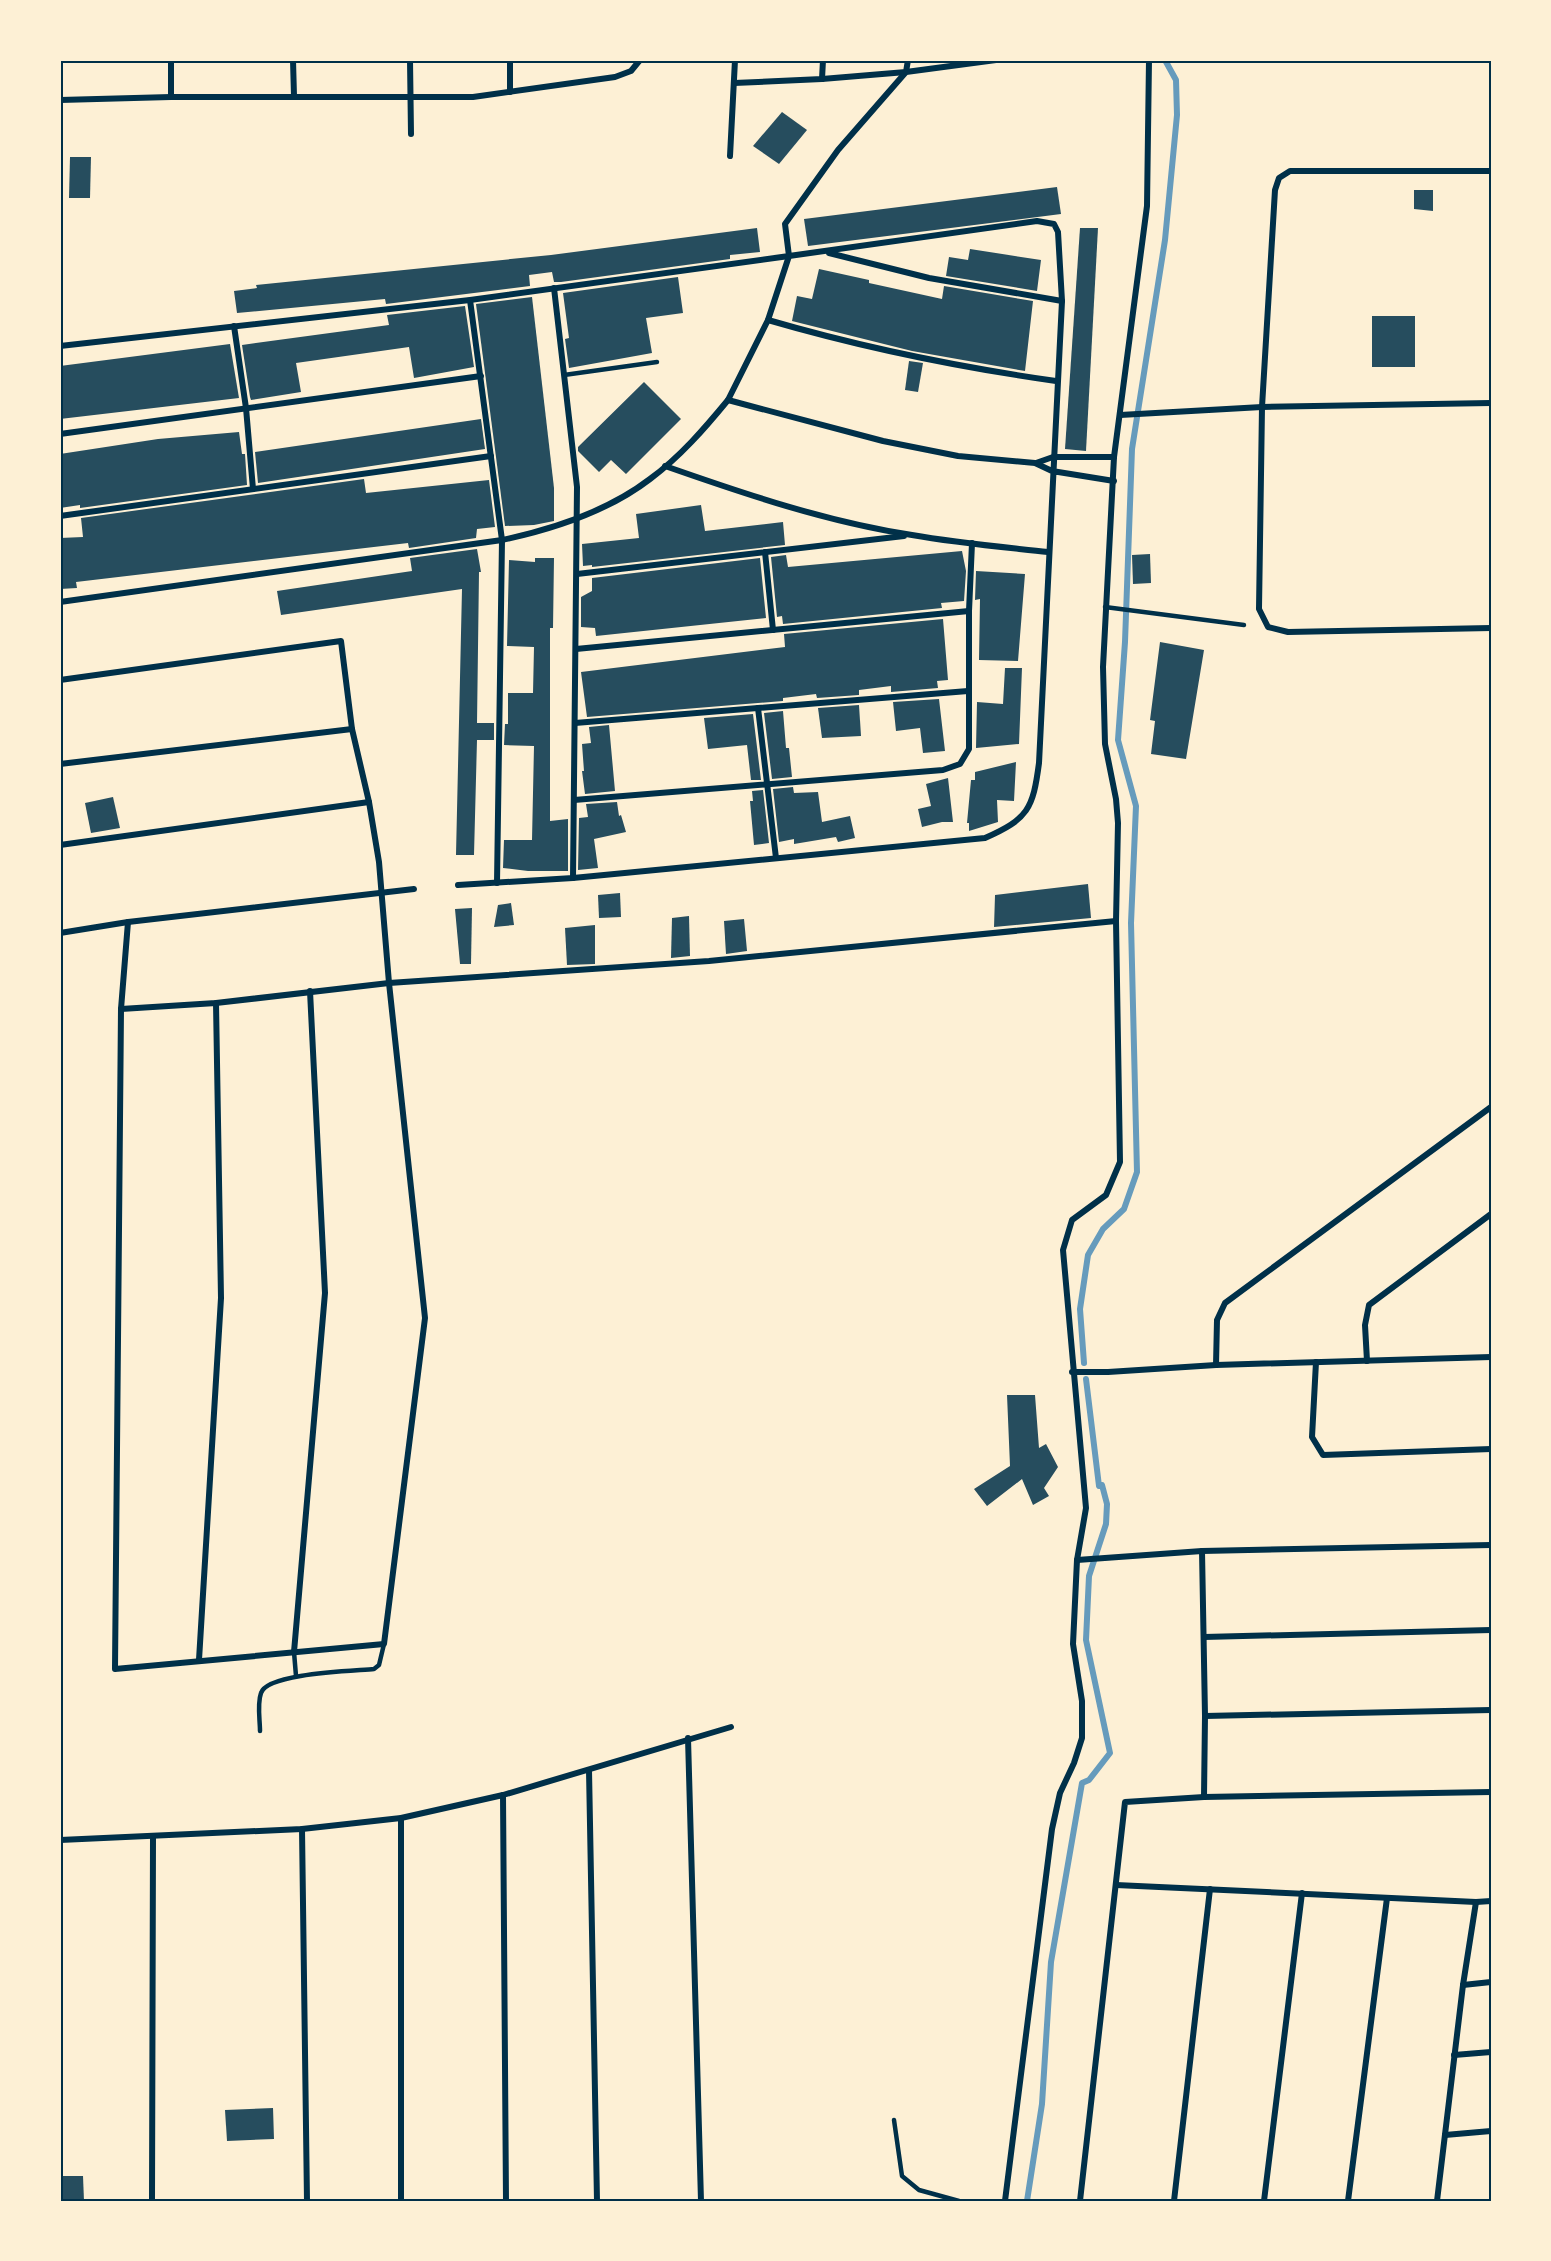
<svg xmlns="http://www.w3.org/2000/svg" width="1551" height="2261" font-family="Helvetica,sans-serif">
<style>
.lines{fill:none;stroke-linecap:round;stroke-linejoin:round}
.stream{stroke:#669bbc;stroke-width:6}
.building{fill:#264d5e}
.service{stroke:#003049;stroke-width:4.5}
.minor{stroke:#003049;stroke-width:6}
.neatline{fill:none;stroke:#003049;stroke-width:2}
</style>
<rect width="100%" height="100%" fill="#fdf0d5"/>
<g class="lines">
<g class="stream">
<path d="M1084,1363L1080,1309L1088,1255L1103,1229L1124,1209L1137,1172L1131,923L1136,806L1118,740L1125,642L1132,449L1165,240L1177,115L1176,80L1165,60"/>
<path d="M1027,2201L1042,2104L1051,1962L1082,1783L1089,1780L1110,1753L1086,1640L1089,1576L1106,1524L1107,1504L1102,1485L1099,1486L1086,1379"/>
</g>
</g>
<g class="building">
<path d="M782,112L807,130L779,164L753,146Z"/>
<path d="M70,157H91L90,198H69Z"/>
<path d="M1057,187L1061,214L808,246L804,219Z"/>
<path d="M1414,190H1433V211L1414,209Z"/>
<path d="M757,228L760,252L730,255V259L561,282H554L552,272L529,275L530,286L386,304L385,299L237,313L234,291L257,288L256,285L551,255Z"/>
<path d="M1080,228H1098L1086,451L1065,449Z"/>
<path d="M970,249L1041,260L1037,291L946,276L949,257L968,260Z"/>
<path d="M819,269L869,280V283L942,299L944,286L1033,301L1025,371L912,351L792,321L797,296L812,299Z"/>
<path d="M678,277L683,313L646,318L652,353L569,368L565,339L569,338L563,293Z"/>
<path d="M532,297L554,488V521L534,525L505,526L476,304Z"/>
<path d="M465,306L474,367L414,378L409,347L296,363L301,392L251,400L250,397L242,345L389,325L387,315Z"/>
<rect x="1372" y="316" width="43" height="51"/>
<path d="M230,344L239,398L60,419V366Z"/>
<path d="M909,361L923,363L918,392L905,390Z"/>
<path d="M644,382L681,419L626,474L611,460L599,472L578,451V447Z"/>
<path d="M481,419L485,449L258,483L255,452Z"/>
<path d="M239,432L242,454H245L247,485L80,508V505L60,508V454L158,439Z"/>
<path d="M364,479L366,493L489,480L495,527L477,529L476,538L409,548L408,543L76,582L77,588L60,589V538L83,537L81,518Z"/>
<path d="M701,505L705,531L783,522L785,545L592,567V565L583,566L582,544L639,538L636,514Z"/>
<path d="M477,549L481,572H479L477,723H494V740H477L474,855H456L462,589L281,615L277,591L412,571L410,558Z"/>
<path d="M962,551L966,571L964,601L941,603L942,608L783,624L782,616L777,617L771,557L786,555L788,567Z"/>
<path d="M1150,554L1151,583L1133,584L1132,555Z"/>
<path d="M535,558H554L553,628H550V821L568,819V871H528L503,868L504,840H532L534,746L504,745L505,724H508V693H533L534,647L507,646L509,560L535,562Z"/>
<path d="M760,558L766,618L596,636L595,628L581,627V597L592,591V578Z"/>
<path d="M976,571L1025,574L1018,661L979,660L980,599L975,600Z"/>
<path d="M943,619L948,680L937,681L938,688L891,692V686L859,690V695L817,698L816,694L783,698V701L587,717L581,672L785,647L784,634Z"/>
<path d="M1160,642L1204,650L1186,759L1151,754L1155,721L1150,720Z"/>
<path d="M1005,668H1022L1019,744L976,748L977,702L1003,704Z"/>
<path d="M939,699L945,751L923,753L920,728L896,731L893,702Z"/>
<path d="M859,705L861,736L822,738L818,708Z"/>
<path d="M783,711L786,748H789L792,777L772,779L764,713Z"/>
<path d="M753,714L761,780H751L747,745L708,749L704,718Z"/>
<path d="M609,725L615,791L585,794L582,771H584L582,744L591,743L589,727Z"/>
<path d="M1016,762L1014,801L997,800L998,822L969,831V823H967L971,780H975V772Z"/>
<path d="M948,778L953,822H942L922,827L918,809L931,806L926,784Z"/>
<path d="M793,787L794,793L818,792L822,822L850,816L855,838L838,842L836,837L794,844V839L779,842L773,789Z"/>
<path d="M763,790L769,843L754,845L750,801H753L752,791Z"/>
<path d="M113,797L120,828L91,833L85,803Z"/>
<path d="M617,802L619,816L621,815L626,832L594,839L598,868L578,870L579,818L588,817L586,804Z"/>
<path d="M1088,884L1091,918L994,927L995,895Z"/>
<path d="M620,893L621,917L599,918L598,895Z"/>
<path d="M511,903L514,925L494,927L498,905Z"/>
<path d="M472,908L471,964H460L455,909Z"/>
<path d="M689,916L690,956L671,958L672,918Z"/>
<path d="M744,919L747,951L726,954L724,921Z"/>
<path d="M595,925V964L567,965L565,928Z"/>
<path d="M1007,1395H1035L1039,1448L1046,1444L1058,1467L1044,1488L1049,1496L1033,1505L1022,1479L987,1506L974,1489L1010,1466Z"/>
<path d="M273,2108L274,2139L227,2141L225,2110Z"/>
<path d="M60,2176H83L84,2201H60Z"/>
</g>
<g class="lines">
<g class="service">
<path d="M564,375L657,362"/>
<path d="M1105,607L1244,625"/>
<path d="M294,1652L296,1676"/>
<path d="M260,1731C260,1720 257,1704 261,1693C267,1673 354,1671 374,1669L379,1665L384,1644"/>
<path d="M894,2120L902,2176L919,2190L959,2201"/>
</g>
<g class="minor">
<path d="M293,60L294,96"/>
<path d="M410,60L411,134"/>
<path d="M822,79L823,60"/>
<path d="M734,83L822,79L906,72L908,60"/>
<path d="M510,92V60"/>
<path d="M171,97V60"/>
<path d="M60,100L171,97H473L615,77L631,71L640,60"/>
<path d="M730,156L735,60"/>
<path d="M1491,171H1290L1279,178L1275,190L1262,407L1259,609L1268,627L1288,632L1491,628"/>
<path d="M829,253L929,278L1062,301"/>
<path d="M554,288L577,487L573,878"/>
<path d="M470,300L502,540L497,883"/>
<path d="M768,320C864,348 958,367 1056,381"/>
<path d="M234,326L246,408L253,489"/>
<path d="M60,346L470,300L789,256L785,224L838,150L906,72L996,60"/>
<path d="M1120,415L1262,407L1491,403"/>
<path d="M60,434L481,376"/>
<path d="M1036,463L1053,457H1114"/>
<path d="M665,466C745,494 827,522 912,535C957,543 1003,547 1048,552"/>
<path d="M60,516L491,456"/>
<path d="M765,552L773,630"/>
<path d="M577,574L904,536"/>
<path d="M60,602L502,540C554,529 607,512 650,479C680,457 705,428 728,400"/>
<path d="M576,649L969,611"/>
<path d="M60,680L341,641L352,729L369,802L379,862L389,983L425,1318L384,1644L115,1669L121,1009L128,922"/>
<path d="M758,708L776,858"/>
<path d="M575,723L968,691"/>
<path d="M60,764L352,729"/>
<path d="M574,800L943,770L960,764L969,749V611L972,543"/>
<path d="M60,845L369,802"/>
<path d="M458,885L573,878L985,838C1028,819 1033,809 1039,763L1062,301L1058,232L1054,224L1037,221L789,256L768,320L728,400L883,441L958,456L1035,463L1052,471L1114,481"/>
<path d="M60,933L128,922L414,889"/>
<path d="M121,1009L216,1003L389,983L709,961L1116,921"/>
<path d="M1367,1361L1365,1325L1369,1305L1491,1214"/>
<path d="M1316,1362L1312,1437L1323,1455L1491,1449"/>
<path d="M1216,1365L1217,1320L1225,1303L1491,1107"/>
<path d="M1072,1372H1108L1216,1365L1491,1357"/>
<path d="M1202,1551L1205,1716L1204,1797"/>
<path d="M1077,1560L1202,1551L1491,1545"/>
<path d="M1204,1637L1491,1630"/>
<path d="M294,1652L325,1293L310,991"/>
<path d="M199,1660L221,1298L216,1003"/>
<path d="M1205,1716L1491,1710"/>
<path d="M688,1738L701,2201"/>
<path d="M589,1770L597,2201"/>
<path d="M503,1795L506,2201"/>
<path d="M401,1818V2201"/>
<path d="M302,1829L307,2201"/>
<path d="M60,1840L302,1829L401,1818L503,1795L731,1727"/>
<path d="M1116,1885L1476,1902L1491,1901"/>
<path d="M1463,1985L1491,1982"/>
<path d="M1454,2055L1491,2052"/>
<path d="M1445,2135L1491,2131"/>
<path d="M152,2201L153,1837"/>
<path d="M1005,2201L1052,1829L1060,1793L1074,1763L1082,1738V1701L1073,1644L1077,1560L1086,1508L1063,1250L1072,1220L1106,1195L1120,1162L1116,921L1118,823L1116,799L1105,744L1103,667L1114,457L1147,206L1149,60"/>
<path d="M1080,2201L1125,1802L1204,1797L1491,1792"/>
<path d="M1174,2201L1210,1889"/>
<path d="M1264,2201L1302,1893"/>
<path d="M1348,2201L1387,1898"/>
<path d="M1437,2201L1463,1985L1476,1902"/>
</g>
</g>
<rect width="1551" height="2261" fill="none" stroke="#fdf0d5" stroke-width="123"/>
<rect x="62" y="62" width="1428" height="2138" class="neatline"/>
</svg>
